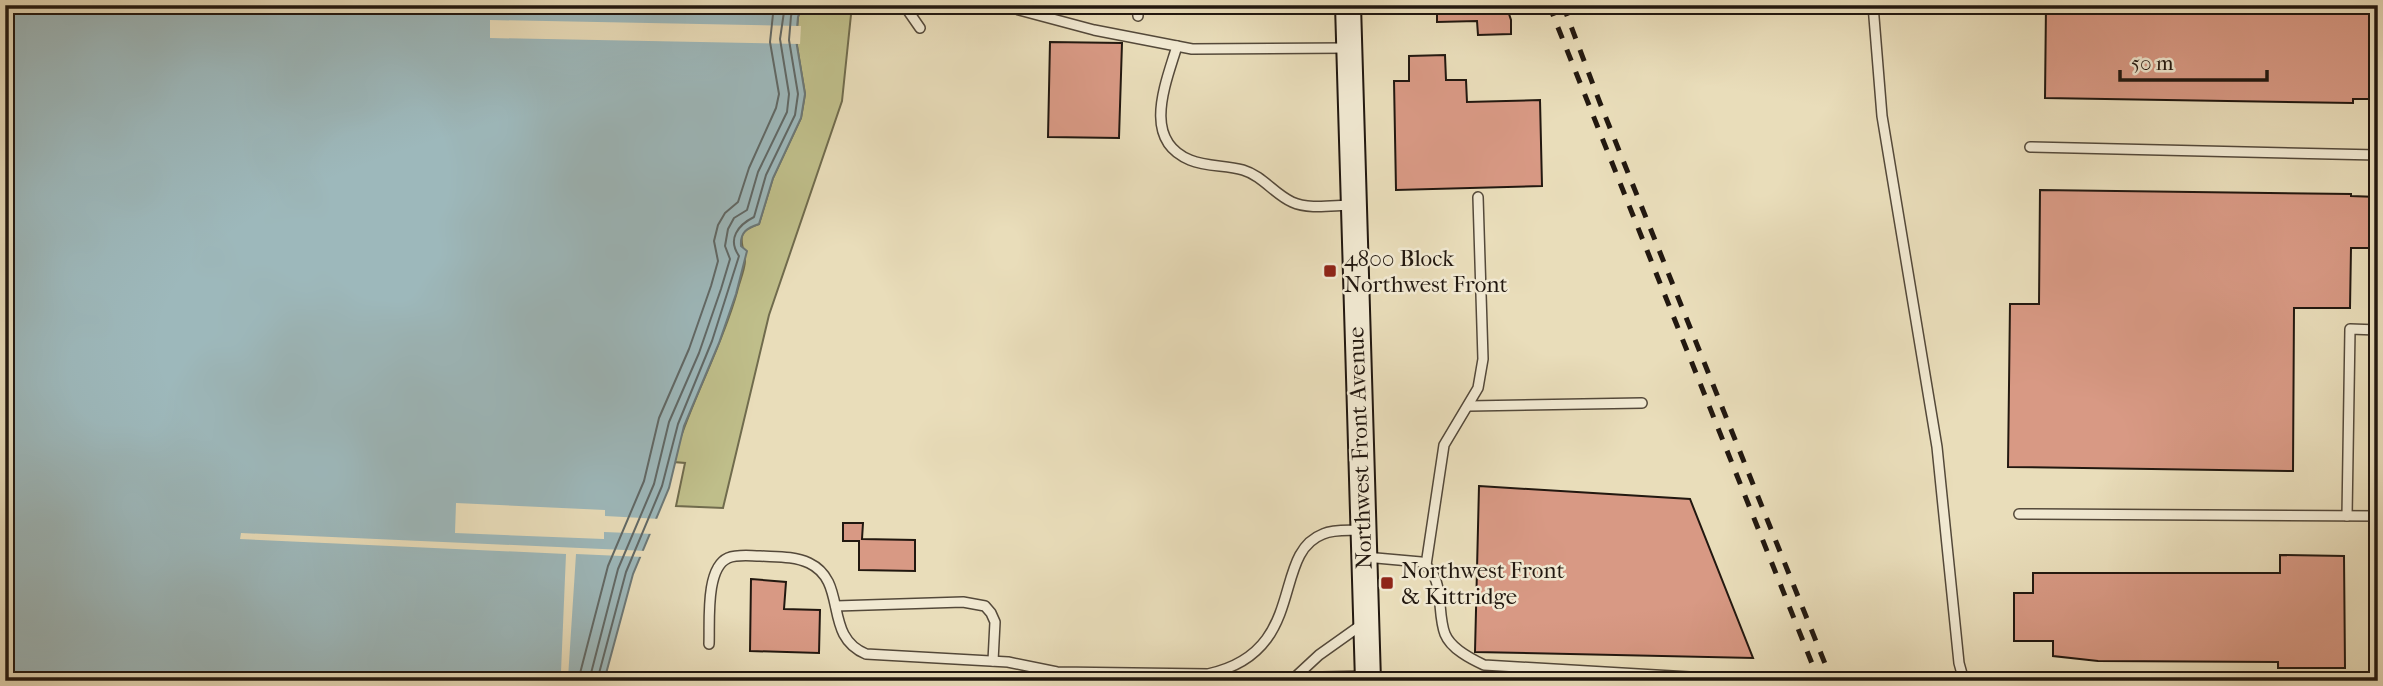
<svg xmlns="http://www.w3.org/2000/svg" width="2383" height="686" font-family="'IM FELL French Canon',serif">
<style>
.green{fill:#bfbe8a;stroke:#706b4d;stroke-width:2}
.water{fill:#9db8bb;stroke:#6c7877;stroke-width:2}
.pier{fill:#e9ddba}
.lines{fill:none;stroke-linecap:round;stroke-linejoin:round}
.shore{stroke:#606866;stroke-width:2}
.building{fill:#d89984;stroke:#221810;stroke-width:2}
.lane-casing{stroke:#54493a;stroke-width:12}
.secondary-casing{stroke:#221810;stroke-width:28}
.lane{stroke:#f1e9d2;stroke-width:9}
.secondary{stroke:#f1e9d2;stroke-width:24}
.rail{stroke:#221810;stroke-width:5;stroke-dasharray:12 12;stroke-linecap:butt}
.poi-dot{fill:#8f2418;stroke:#f1e9d2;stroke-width:2.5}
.labels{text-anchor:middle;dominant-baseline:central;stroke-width:5;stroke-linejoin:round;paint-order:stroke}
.poi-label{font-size:23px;fill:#221810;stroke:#f1e9d2;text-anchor:start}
.street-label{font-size:23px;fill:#221810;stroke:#f1e9d2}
</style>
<rect width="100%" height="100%" fill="#e9ddba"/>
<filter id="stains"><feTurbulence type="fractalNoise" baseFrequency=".00286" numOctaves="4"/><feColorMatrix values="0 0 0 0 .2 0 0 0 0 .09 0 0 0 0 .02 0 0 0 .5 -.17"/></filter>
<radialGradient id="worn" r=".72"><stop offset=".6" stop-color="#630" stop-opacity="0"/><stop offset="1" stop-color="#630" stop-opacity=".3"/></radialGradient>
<path class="green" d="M802,5H852L842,101L769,315L723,508L676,506L685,463L674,462L677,448C694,395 722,346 737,292C739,283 745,269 745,261C743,241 733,232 759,224L773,178L801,118L805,94L796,40L798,17Z"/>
<path class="water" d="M5,5H802L798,17L796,40L805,94L801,118L773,178L759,224C747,228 740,232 741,246L747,251L736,294L719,343L684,426L669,488L633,574L604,681H5Z"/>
<g class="pier">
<path d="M490,20L801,26L800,44L490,38Z"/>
<path d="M456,503L605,510V516L661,519L654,534L604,532V539L455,533Z"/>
<path d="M241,533L647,551L644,557L576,554L568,678L473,681H243L561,672L566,554L240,539Z"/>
</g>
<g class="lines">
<g class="shore">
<path d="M578,681L608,566L644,481L659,418L689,349L711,286L718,261L714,241L718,225L725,213L738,202L749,168L776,108L779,94L770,42L774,5"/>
<path d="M589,681L618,569L654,484L669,422L699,353L721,289L730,259L725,246L728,229L734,218L747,210L758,172L787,112L789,94L780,39L785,5"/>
<path d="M597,681L626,572L662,486L678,424L712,341L739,256C727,239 738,225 754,217L766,175L795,115L798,94L789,40L791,16L795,5"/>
</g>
</g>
<g class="building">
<path d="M1437,5H1506L1511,20V34L1478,35L1477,21L1437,22Z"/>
<path d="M2046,5H2378V99H2353V103L2045,98Z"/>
<path d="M1050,42L1122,43L1119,138L1048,137Z"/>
<path d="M1445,55L1446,80H1466L1467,102L1540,100L1542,186L1396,190L1394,81H1409V56Z"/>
<path d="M2040,190L2351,194V196L2378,197V248H2351L2350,308H2294L2293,471L2008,467L2010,304H2039Z"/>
<path d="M1479,486L1690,499L1753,658L1475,652Z"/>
<path d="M843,523H863L862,539L915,540V571L859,570V541H843Z"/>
<path d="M2280,555L2344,556L2345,668H2278V662L2098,661L2053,656V641H2014V593H2033V573H2280Z"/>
<path d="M751,579L786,582L784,609L820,610L819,653L750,651Z"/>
</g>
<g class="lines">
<defs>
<g id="lane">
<path d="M904,5L920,28"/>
<path d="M1012,5L1019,10L1094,30L1192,49L1347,48"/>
<path d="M1137,5L1138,16"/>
<path d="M1873,5L1882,116L1937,447L1959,663L1964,681"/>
<path d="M1177,46C1166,83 1141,140 1190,160C1207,167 1226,165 1243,170C1263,176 1274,194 1292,202C1309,210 1334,205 1351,205"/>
<path d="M2030,147L2378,155"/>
<path d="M1469,406L1642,403"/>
<path d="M2019,514L2378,516"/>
<path d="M2347,516L2350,329L2378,330"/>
<path d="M1365,557L1421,562C1446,576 1436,611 1445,634C1451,649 1471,659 1484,665L1758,681"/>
<path d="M1426,565L1444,445L1478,388L1483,359L1478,197"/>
<path d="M836,606L963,602L985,606L991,613L995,622L993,661"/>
<path d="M709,644C710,623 705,568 728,558C738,554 750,556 760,556C776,557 794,556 809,563C849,582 822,636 866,654L1008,662L1057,672L1208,674C1309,652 1270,554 1323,534C1335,529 1349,531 1361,530"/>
<path d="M2376,667L2378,594"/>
<path d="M1291,681L1319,655L1364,623"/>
<path d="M1306,681L1322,677L1366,676"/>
</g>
<path id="secondary" d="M1348,5L1368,681"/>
</defs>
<use href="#lane" class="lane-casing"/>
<use href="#secondary" class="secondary-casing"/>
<use href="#lane" class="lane"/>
<use href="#secondary" class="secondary"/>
<g class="rail">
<path d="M1549,5L1819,681"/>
<path d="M1563,5L1600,103L1832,681"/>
</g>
</g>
<g class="poi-dot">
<rect x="1323" y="264" width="14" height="14" rx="3.5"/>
<rect x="1380" y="576" width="14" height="14" rx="3.5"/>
</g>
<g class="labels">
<g class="poi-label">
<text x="1344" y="258">4800 Block<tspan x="1344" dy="26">Northwest Front</tspan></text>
<text x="1401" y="570">Northwest Front<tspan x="1401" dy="26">&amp; Kittridge</tspan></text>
</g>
<g class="street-label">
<text transform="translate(1360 448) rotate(-92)">Northwest Front Avenue</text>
</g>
</g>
<rect width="2383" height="686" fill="none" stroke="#e9ddba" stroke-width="28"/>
<rect x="7" y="7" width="2369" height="672" fill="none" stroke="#221810" stroke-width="3.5"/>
<rect x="14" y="14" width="2355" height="658" fill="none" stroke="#221810" stroke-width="2"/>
<path d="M2120 70v10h147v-10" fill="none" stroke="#221810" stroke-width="3.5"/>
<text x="2131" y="70" font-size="21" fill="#221810" stroke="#f1e9d2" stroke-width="5" paint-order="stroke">50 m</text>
<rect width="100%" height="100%" filter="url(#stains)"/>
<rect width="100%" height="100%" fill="url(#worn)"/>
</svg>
